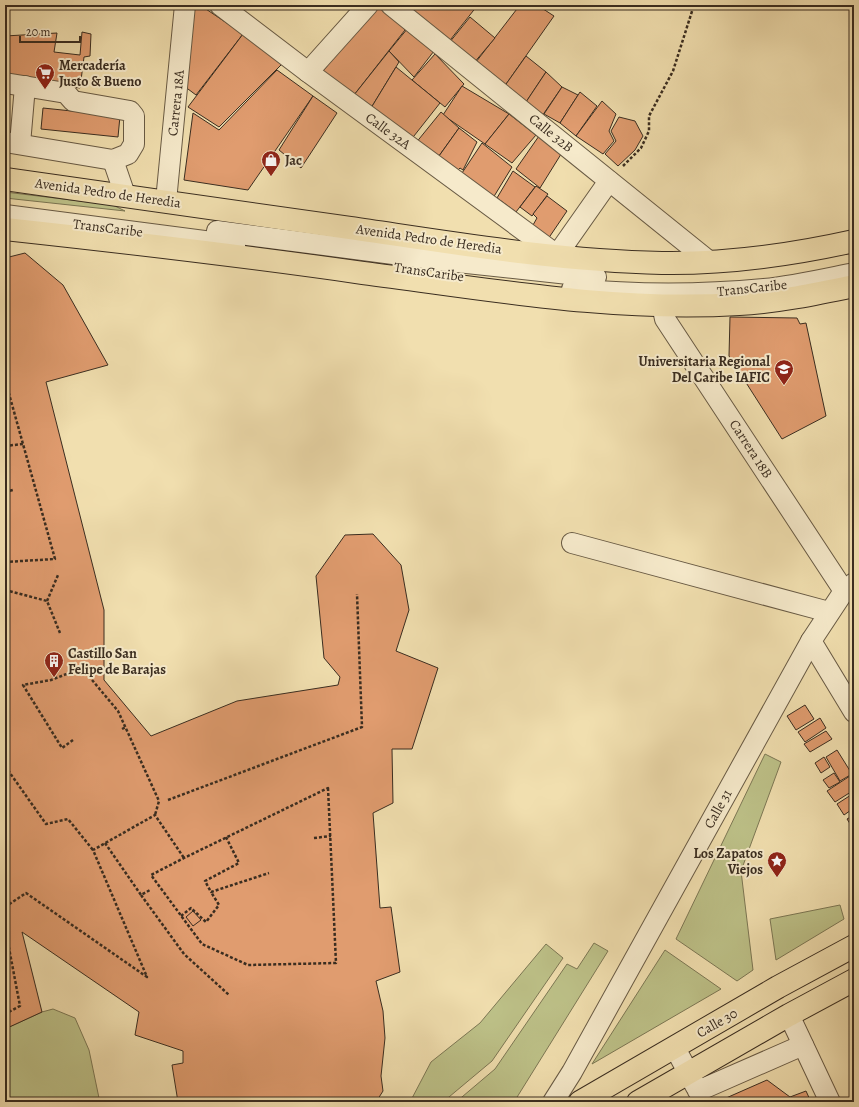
<svg xmlns="http://www.w3.org/2000/svg" width="859" height="1107" font-family="Alegreya,serif">
<style>
.green{fill:#bdc188;stroke:#7c7754}
.building{fill:#e09c6f;stroke:#3a2d20}
.lines{fill:none;stroke-linecap:round;stroke-linejoin:round}
.minor-casing{stroke:#685a44;stroke-width:22}
.major-casing{stroke:#3a2d20;stroke-width:24}
.highway-casing{stroke:#3a2d20;stroke-width:24}
.path{stroke:#3a2d20;stroke-width:2.5;stroke-dasharray:3 2;stroke-linecap:butt}
.minor{stroke:#f6eacb;stroke-width:20}
.major{stroke:#f1dfaf;stroke-width:22}
.highway{stroke:#f1dfaf;stroke-width:22}
.labels{text-anchor:middle;dominant-baseline:central;stroke-width:4;stroke-linejoin:round;paint-order:stroke}
.poi-label{font-size:14px;font-weight:bold;fill:#3a2d20;stroke:#f6eacb;text-anchor:start}
.street-label{font-size:14px;fill:#3a2d20;stroke:#f6eacb}
</style>
<rect width="100%" height="100%" fill="#f1dfaf"/>
<filter id="stains"><feTurbulence type="fractalNoise" baseFrequency=".005" numOctaves="4"/><feColorMatrix values="0 0 0 0 .2 0 0 0 0 .09 0 0 0 0 .02 0 0 0 .5 -.17"/></filter>
<radialGradient id="worn" r=".72"><stop offset=".6" stop-color="#630" stop-opacity="0"/><stop offset="1" stop-color="#630" stop-opacity=".3"/></radialGradient>
<g class="green">
<path d="M5,192L113,205L125,211L5,198Z"/>
<path d="M765,754L781,762L741,871L753,970L737,981L676,939Z"/>
<path d="M840,905L844,919L776,960L770,919Z"/>
<path d="M594,943L608,951L514,1102H456L495,1069L567,964L577,969Z"/>
<path d="M546,944L563,958L492,1061L443,1102H410L431,1062L480,1023Z"/>
<path d="M665,950L721,989L592,1064Z"/>
<path d="M53,1009L75,1018L89,1050L99,1098L104,1102H5V1029L42,1012Z"/>
</g>
<g class="building">
<path d="M193,5H200L243,34L196,95L184,86Z"/>
<path d="M376,5H380L405,30L354,95L323,71Z"/>
<path d="M408,5H477V6L447,44Z"/>
<path d="M520,5H537L554,16L504,87L476,62Z"/>
<path d="M470,17L495,38L473,64L449,43Z"/>
<path d="M408,28L434,51L414,77L389,51Z"/>
<path d="M82,32L91,34L90,56L84,57L80,88L5,78V36L57,33L54,52L80,55Z"/>
<path d="M243,34L283,63L219,127L188,107Z"/>
<path d="M389,51L399,62L371,108L354,95Z"/>
<path d="M435,54L464,84L445,107L412,80Z"/>
<path d="M526,56L546,72L524,105L504,87Z"/>
<path d="M396,67L440,103L410,141L371,108Z"/>
<path d="M277,70L313,96L248,190L184,180L193,113L219,130Z"/>
<path d="M546,72L562,87L540,119L524,105Z"/>
<path d="M462,86L509,114L485,144L443,115Z"/>
<path d="M562,87L578,95L560,123L544,114Z"/>
<path d="M580,92L597,106L576,136L560,123Z"/>
<path d="M313,96L337,113L301,168L279,150Z"/>
<path d="M602,101L616,114L609,131L614,141L603,154L576,136Z"/>
<path d="M43,108L120,116L118,137L41,129Z"/>
<path d="M441,112L459,128L436,160L415,144Z"/>
<path d="M509,114L536,135L512,163L485,144Z"/>
<path d="M619,117L635,121L643,136L635,150L618,166L605,154L616,141L611,131Z"/>
<path d="M459,128L477,142L463,170L460,168L458,170L439,156Z"/>
<path d="M539,136L563,151L540,188L516,169Z"/>
<path d="M482,143L512,167L493,198L462,173Z"/>
<path d="M513,171L535,187L516,212L497,198Z"/>
<path d="M536,186L548,194L532,216L520,207Z"/>
<path d="M547,196L567,211L548,239L533,225L537,218L533,214Z"/>
<path d="M25,253L63,285L108,365L46,382L104,610V680L151,736L237,701L338,685L340,677L324,658L316,576L345,535L373,534L401,565L409,610L396,651L438,668L412,749H392L393,803L373,813L380,908L391,907L400,972L376,981L383,1011L385,1038L381,1076L383,1091L376,1102H178L172,1065L183,1063V1051L135,1035L139,1012L22,932L42,1012L5,1029V1003L9,998L5,990V258Z"/>
<path d="M730,317L797,318L800,324L806,323L826,416L782,439L729,356Z"/>
<path d="M805,705L814,719L796,730L787,716Z"/>
<path d="M820,718L826,728L805,742L798,732Z"/>
<path d="M826,731L832,739L810,752L804,744Z"/>
<path d="M837,750L852,774L840,781L826,757Z"/>
<path d="M824,757L830,767L821,773L815,763Z"/>
<path d="M834,773L840,782L829,788L823,780Z"/>
<path d="M853,774L854,790L835,802L827,791Z"/>
<path d="M854,793V808L844,815L837,804Z"/>
<path d="M854,815V830L847,819Z"/>
<path d="M193,911L201,920L193,926L186,917Z"/>
<path d="M767,1080L790,1097L806,1091L811,1102H717Z"/>
</g>
<g class="lines">
<defs>
<g id="minor">
<path d="M220,5L308,72L557,255L609,181"/>
<path d="M391,5L710,262"/>
<path d="M308,72L368,5"/>
<path d="M5,83L66,93L73,101L130,111L134,116V144L128,154L113,160L5,142"/>
<path d="M20,144L25,86"/>
<path d="M113,160L125,195"/>
<path d="M166,201L185,5"/>
<path d="M5,215L235,245"/>
<path d="M217,231L439,260L596,277"/>
<path d="M572,289C636,295 701,295 764,289C794,286 824,279 854,273"/>
<path d="M662,305L665,319L844,591"/>
<path d="M572,543L829,612"/>
<path d="M811,641L854,712"/>
<path d="M789,1015L830,1102"/>
<path d="M675,1048L696,1087"/>
<path d="M698,1091L803,1045"/>
<path d="M553,1102L572,1072L811,641L844,591L854,583"/>
</g>
<g id="major">
<path d="M580,1102L778,987L854,946"/>
<path d="M638,1102L789,1015L854,980"/>
</g>
<g id="highway">
<path d="M5,179C120,195 235,211 350,228C453,243 558,261 662,263C727,264 791,255 854,241"/>
<path d="M5,229C125,242 244,256 363,273C488,289 613,312 739,304C778,302 816,294 854,286"/>
</g>
</defs>
<use href="#minor" class="minor-casing"/>
<use href="#major" class="major-casing"/>
<use href="#highway" class="highway-casing"/>
<g class="path">
<path d="M623,166L641,148L649,131V116L673,71L694,5"/>
<path d="M5,446L23,444"/>
<path d="M5,492L13,490"/>
<path d="M5,562L55,559L6,383"/>
<path d="M5,590L47,601L60,633"/>
<path d="M47,601L58,575"/>
<path d="M122,729L126,727"/>
<path d="M73,740L62,748L23,685L51,680L82,668L118,711L159,801L155,815"/>
<path d="M5,766L46,824L68,819L93,850"/>
<path d="M328,788L336,963L248,965L202,944L151,875L184,858Z"/>
<path d="M168,800L362,727L357,594"/>
<path d="M226,837L239,863L205,881L211,892L269,873"/>
<path d="M314,838L331,836"/>
<path d="M105,843L141,895L150,890"/>
<path d="M141,895L184,954L229,995"/>
<path d="M5,907L26,893L147,977L93,850L155,815L184,858"/>
<path d="M181,916L191,908L206,922L219,905L211,892"/>
<path d="M5,927L20,1006L5,1014"/>
</g>
<use href="#minor" class="minor"/>
<use href="#major" class="major"/>
<use href="#highway" class="highway"/>
</g>
<defs>
<symbol id="supermarket-pin" viewBox="-11 -11 22 30"><path d="M0 17L-7.5 6A9.5 9.5 0 1 1 7.5 6Z" fill="#8f2418" stroke="#f6eacb"/><path d="M-6-5.5h2.5l.6 2H6L4.5 2H-2.5L-4.4-4H-6ZM-1.5 3.2a1.3 1.3 0 1 0 .1 0ZM3 3.2a1.3 1.3 0 1 0 .1 0Z" fill="#fff"/></symbol>
<symbol id="shop-pin" viewBox="-11 -11 22 30"><path d="M0 17L-7.5 6A9.5 9.5 0 1 1 7.5 6Z" fill="#8f2418" stroke="#f6eacb"/><path d="M-5-2.5h2.3a2.7 3.5 0 0 1 5.4 0H5L5.5 6h-11ZM-1.5-2.5h3a1.5 2.3 0 0 0-3 0Z" fill="#fff"/></symbol>
<symbol id="university-pin" viewBox="-11 -11 22 30"><path d="M0 17L-7.5 6A9.5 9.5 0 1 1 7.5 6Z" fill="#8f2418" stroke="#f6eacb"/><path d="M0-5L7-2L0 1L-7-2ZM-4 1L0 2.5L4 1V4Q0 6-4 4Z" fill="#fff"/></symbol>
<symbol id="building-pin" viewBox="-11 -11 22 30"><path d="M0 17L-7.5 6A9.5 9.5 0 1 1 7.5 6Z" fill="#8f2418" stroke="#f6eacb"/><path d="M-4-6H4V6H1V3H-1V6H-4ZM-2.5-4.3h1.7v1.8h-1.7ZM.8-4.3h1.7v1.8H.8ZM-2.5-1h1.7V.8h-1.7ZM.8-1h1.7V.8H.8Z" fill="#fff"/></symbol>
<symbol id="sight-pin" viewBox="-11 -11 22 30"><path d="M0 17L-7.5 6A9.5 9.5 0 1 1 7.5 6Z" fill="#8f2418" stroke="#f6eacb"/><path d="M0-6L1.8-2.2L6-1.7L2.9 1.2L3.7 5.4L0 3.3L-3.7 5.4L-2.9 1.2L-6-1.7L-1.8-2.2Z" fill="#fff"/></symbol>
</defs>
<g fill-rule="evenodd">
<use href="#supermarket-pin" x="34" y="62" width="22" height="30"/>
<use href="#shop-pin" x="260" y="149" width="22" height="30"/>
<use href="#university-pin" x="773" y="358" width="22" height="30"/>
<use href="#building-pin" x="43" y="650" width="22" height="30"/>
<use href="#sight-pin" x="766" y="850" width="22" height="30"/>
</g>
<g class="labels">
<g class="poi-label">
<text x="59" y="65">Mercadería<tspan x="59" dy="16">Justo &amp; Bueno</tspan></text>
<text x="285" y="160">Jac</text>
<text x="770" y="361" text-anchor="end">Universitaria Regional<tspan x="770" dy="16">Del Caribe IAFIC</tspan></text>
<text x="68" y="653">Castillo San<tspan x="68" dy="16">Felipe de Barajas</tspan></text>
<text x="763" y="853" text-anchor="end">Los Zapatos<tspan x="763" dy="16">Viejos</tspan></text>
</g>
<g class="street-label">
<text transform="translate(176 103) rotate(-84)">Carrera 18A</text>
<text transform="translate(388 131) rotate(36)">Calle 32A</text>
<text transform="translate(551 133) rotate(39)">Calle 32B</text>
<text transform="translate(108 193) rotate(8)">Avenida Pedro de Heredia</text>
<text transform="translate(108 228) rotate(7)">TransCaribe</text>
<text transform="translate(429 239) rotate(8)">Avenida Pedro de Heredia</text>
<text transform="translate(429 272) rotate(8)">TransCaribe</text>
<text transform="translate(752 288) rotate(-6)">TransCaribe</text>
<text transform="translate(751 449) rotate(57)">Carrera 18B</text>
<text transform="translate(718 809) rotate(-61)">Calle 31</text>
<text transform="translate(717 1023) rotate(-30)">Calle 30</text>
</g>
</g>
<rect width="859" height="1107" fill="none" stroke="#f1dfaf" stroke-width="20"/>
<rect x="6" y="6" width="847" height="1095" fill="none" stroke="#3a2d20" stroke-width="2"/>
<rect x="10" y="10" width="839" height="1087" fill="none" stroke="#3a2d20"/>
<path d="M20 36v6h60v-6" fill="none" stroke="#3a2d20" stroke-width="2"/>
<text x="26" y="36" font-size="12" fill="#3a2d20" stroke="#f6eacb" stroke-width="3" paint-order="stroke">20 m</text>
<rect width="100%" height="100%" filter="url(#stains)"/>
<rect width="100%" height="100%" fill="url(#worn)"/>
</svg>
